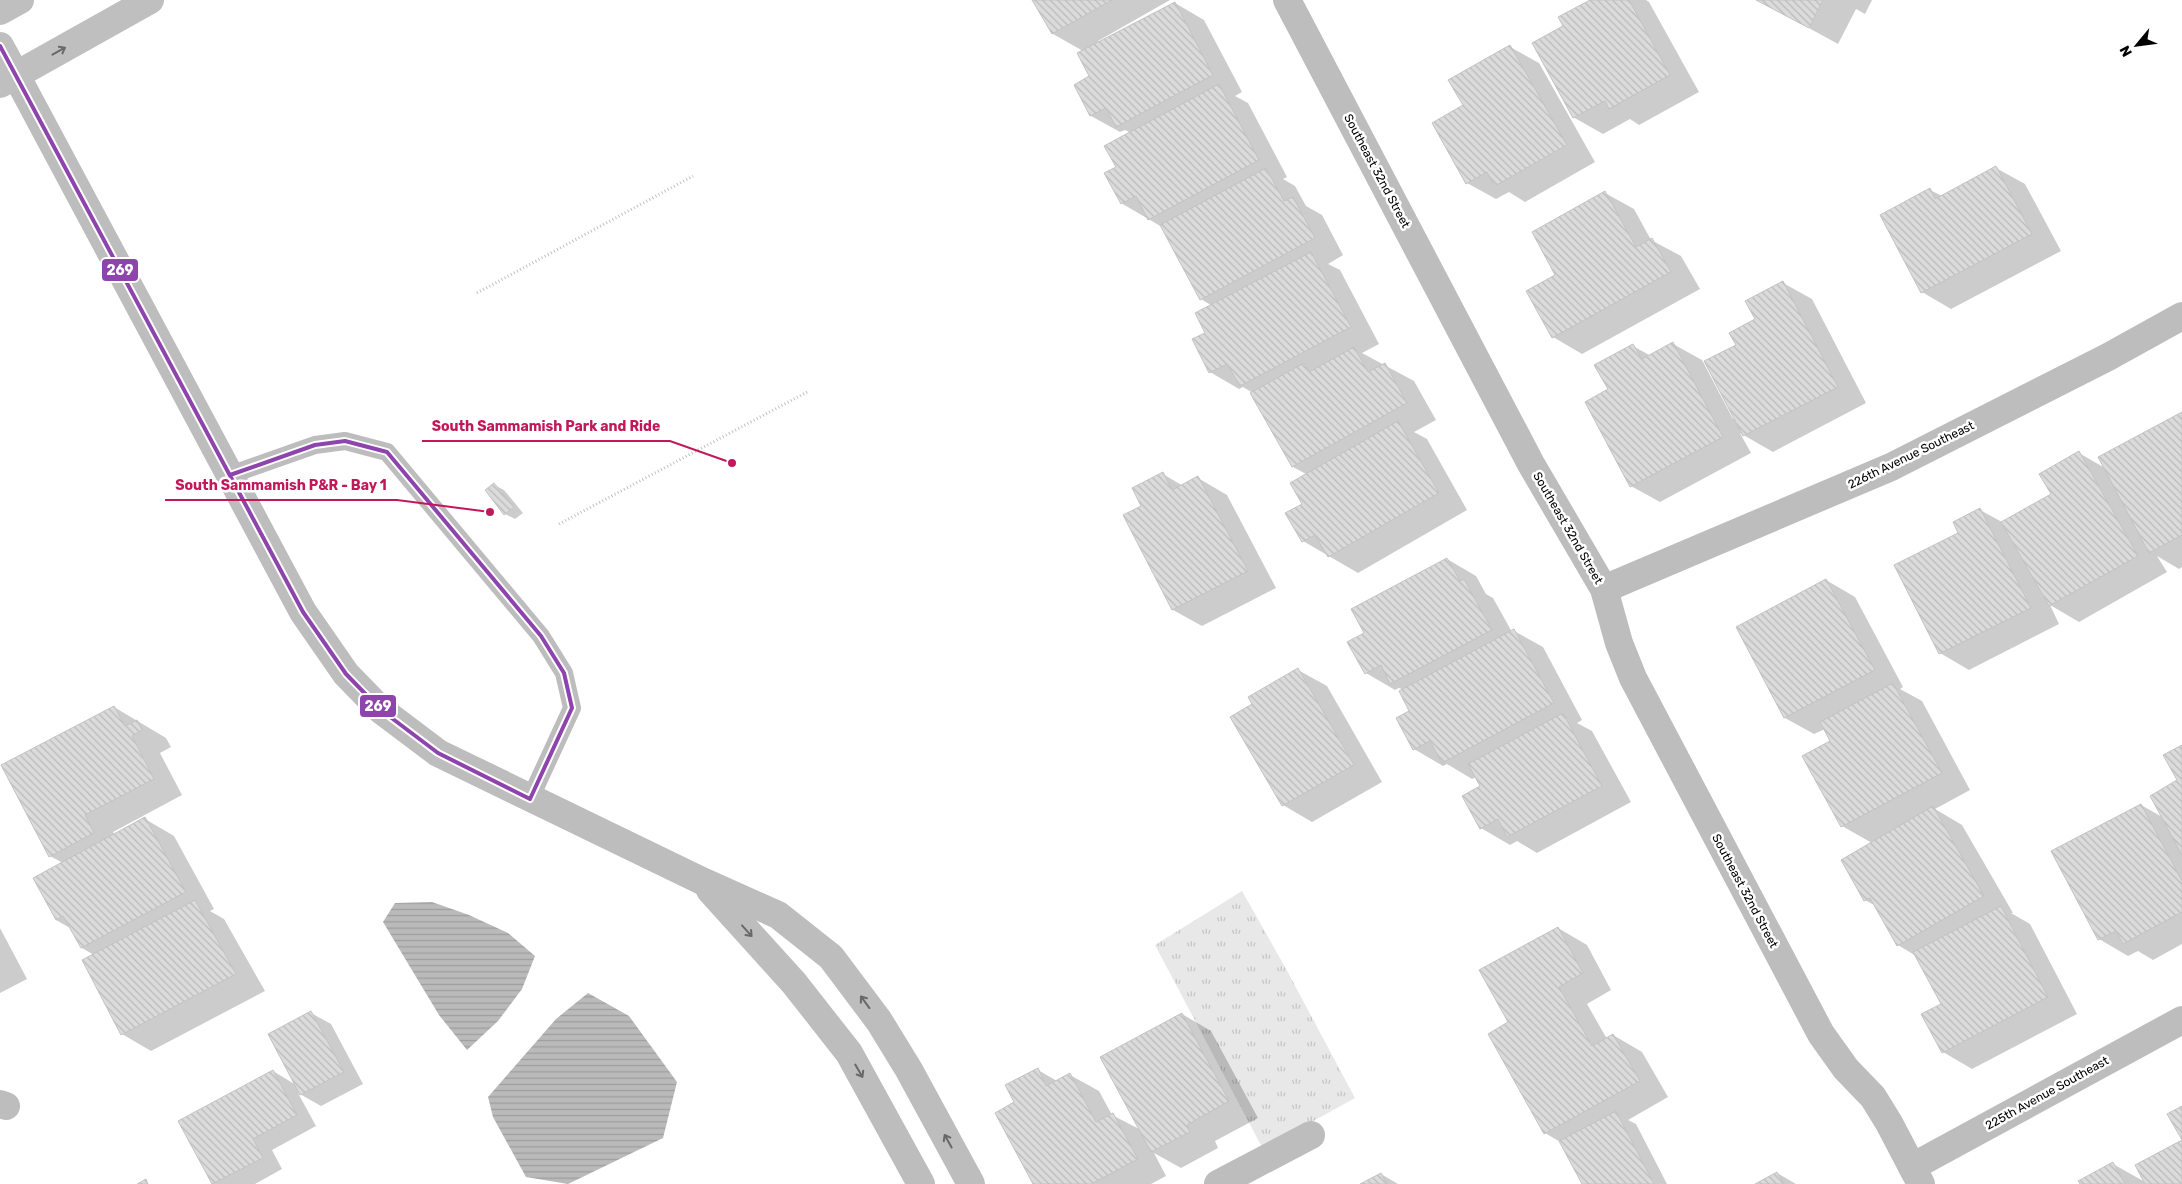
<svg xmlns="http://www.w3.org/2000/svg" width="2182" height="1184" font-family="Rubik,sans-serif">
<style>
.grass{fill:url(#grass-tufts)}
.water{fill:url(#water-rules)}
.shadow{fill:#0003}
.building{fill:url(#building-back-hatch);stroke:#c3c3c3}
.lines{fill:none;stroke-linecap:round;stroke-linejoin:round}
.path{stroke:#c2c2c2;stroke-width:3;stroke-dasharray:1 2.5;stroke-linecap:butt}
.service{stroke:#bdbdbd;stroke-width:18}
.minor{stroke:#bdbdbd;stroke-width:28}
.tertiary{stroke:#bdbdbd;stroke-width:28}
.secondary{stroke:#bfbfbf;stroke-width:28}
.bus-1-casing{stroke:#fff;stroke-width:8}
.bus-1{stroke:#8e44ad;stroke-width:4}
.oneway{stroke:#696969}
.oneway2{stroke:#686868}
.labels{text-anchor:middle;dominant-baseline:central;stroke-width:5;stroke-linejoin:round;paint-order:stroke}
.street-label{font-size:12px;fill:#000;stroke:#fff}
.leader{fill:none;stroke:#c2185b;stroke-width:2}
.callout-dot{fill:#c2185b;stroke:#fff;stroke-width:2}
.callout-label{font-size:14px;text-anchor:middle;font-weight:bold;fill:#c2185b;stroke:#fff;stroke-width:5;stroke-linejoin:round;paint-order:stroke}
.line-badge{stroke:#fff;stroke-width:2}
.badge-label{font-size:14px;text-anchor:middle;font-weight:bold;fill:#fff}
</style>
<defs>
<pattern id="grass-tufts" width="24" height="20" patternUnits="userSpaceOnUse" patternTransform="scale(1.25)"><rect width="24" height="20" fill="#e8e8e8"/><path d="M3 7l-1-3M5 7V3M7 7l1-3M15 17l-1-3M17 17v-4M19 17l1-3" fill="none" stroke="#c5c5c5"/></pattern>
<pattern id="water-rules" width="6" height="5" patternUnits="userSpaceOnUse" patternTransform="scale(1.25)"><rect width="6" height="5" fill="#bababa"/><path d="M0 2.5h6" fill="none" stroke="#9e9e9e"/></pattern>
<pattern id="building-back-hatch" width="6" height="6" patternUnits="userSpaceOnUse" patternTransform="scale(1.25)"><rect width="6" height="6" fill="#dbdbdb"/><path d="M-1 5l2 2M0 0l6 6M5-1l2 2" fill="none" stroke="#bababa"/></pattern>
</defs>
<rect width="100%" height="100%" fill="#fff"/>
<path class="grass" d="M1242,891L1285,967L1355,1098L1263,1149L1155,945Z"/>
<g class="water">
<path d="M432,902L469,915L508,933L535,956L522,989L498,1021L467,1050L439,1015L383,922L395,903Z"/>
<path d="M588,993L629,1016L677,1082L663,1138L568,1184L526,1177L493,1117L488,1097L556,1019Z"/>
</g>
<g class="shadow">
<path d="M1034,0H1170L1098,41L1099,43L1175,3L1204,20L1242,92L1235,96L1248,103L1287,177L1283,179L1295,186L1306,206L1322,215L1343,255L1328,264L1340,270L1379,344L1362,353L1414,381L1436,420L1414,432L1427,439L1467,510L1358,573L1303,541V504L1306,474L1293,467L1253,393L1243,387L1239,389L1210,372L1207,333L1212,306L1201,299L1162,227L1121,203L1117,167L1131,133L1125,130L1120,132L1091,116L1075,86L1091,77L1083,51L1053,34Z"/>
<path d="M1593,0H1646L1649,2L1699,92L1639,125L1630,119L1603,134L1573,117L1565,26Z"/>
<path d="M1758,0H1872L1865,14L1856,9L1838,44Z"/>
<path d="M1510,47L1539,63L1595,162L1525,202L1509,192L1496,199L1467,183L1464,105Z"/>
<path d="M1996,168L2025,184L2061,251L1951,309L1922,292L1930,190L1942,196Z"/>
<path d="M1605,193L1634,209L1651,240L1681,256L1700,289L1582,354L1553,337L1557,276Z"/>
<path d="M1783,283L1812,299L1866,403L1773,452L1740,433L1751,453L1660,502L1631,486L1609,390L1633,346L1651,356L1673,344L1702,360L1733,419L1735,418L1737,346Z"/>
<path d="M2182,413V567L2179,569L2157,556L2167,572L2079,622L2050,605L2059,624L1969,670L1940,653L1960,533L1980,510L2002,522L2053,494L2079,453L2105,468Z"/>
<path d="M1163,474L1183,486L1198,478L1227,495L1276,588L1202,626L1173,610L1125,516L1143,506Z"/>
<path d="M494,485L504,490L523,513L515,519L505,514Z"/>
<path d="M1447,559L1476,576L1486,594L1493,598L1512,632L1514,631L1543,647L1582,720L1577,723L1592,731L1631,802L1537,853L1517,841L1510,845L1481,828L1482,787L1476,777L1472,779L1447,764L1443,766L1414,749L1411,711L1404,690L1399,688L1395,690L1366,673L1365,633Z"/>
<path d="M1826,580L1855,597L1903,687L1900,689L1922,701L1970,790L1935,809L1962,825L2013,913H2011L2030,924L2077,1014L1972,1069L1943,1052L1942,1005L1916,956L1898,945L1876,906L1865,900L1872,843L1842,826L1832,741L1825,729L1814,734L1785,718L1737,628Z"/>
<path d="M1298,670L1327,686L1382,782L1312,822L1283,805L1254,704Z"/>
<path d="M114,707L166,738L171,747L160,753L182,795L113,832L115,835L145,819L174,836L214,909L210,911L224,919L265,991L151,1051L122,1034L94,955L82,948L70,928L56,920L63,863L50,856Z"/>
<path d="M2182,747V944L2153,960L2138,951L2128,956L2099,939L2141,805L2164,818L2179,781Z"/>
<path d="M0,928L27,979L0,993Z"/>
<path d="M1558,928L1587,945L1611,990L1587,1004L1607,1039L1613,1035L1642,1052L1668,1097L1628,1120L1636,1124L1667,1184H1583L1562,1143L1545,1133L1510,1023Z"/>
<path d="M311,1013L331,1024L363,1084L321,1106L298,1093L316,1126L272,1150L282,1169L255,1184H213L180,1122L273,1071L296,1085Z"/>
<path d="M1182,1014L1211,1031L1258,1118L1215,1141L1218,1148L1181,1168L1154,1153L1166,1176L1151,1184H1034L1016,1102L1038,1070L1057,1081L1070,1075L1099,1091L1112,1115L1141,1130Z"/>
<path d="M2182,1141V1184H2081L2113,1164L2145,1182Z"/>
<path d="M1777,1173L1796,1184H1758Z"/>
<path d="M1381,1174L1398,1184H1362Z"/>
</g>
<g class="building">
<path d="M1032,0H1112L1052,34Z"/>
<path d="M1590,0H1629L1670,75L1609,109L1605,101L1573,118L1532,43L1563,26L1558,17Z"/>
<path d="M1756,0H1823L1809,28Z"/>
<path d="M1175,2L1213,75L1116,127L1106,108L1090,116L1074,85L1089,76L1077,53Z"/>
<path d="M1510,45L1567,145L1495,186L1487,172L1466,184L1432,123L1463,105L1448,80Z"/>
<path d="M1219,84L1259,160L1148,220L1136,196L1121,204L1104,173L1116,167L1104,146Z"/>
<path d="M1996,166L2032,234L1921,293L1880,215L1930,188L1935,199Z"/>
<path d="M1266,168L1284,201L1293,197L1315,238L1200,300L1160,225Z"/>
<path d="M1605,191L1636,247L1652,238L1671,272L1552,338L1526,291L1555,275L1532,232Z"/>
<path d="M1311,252L1351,327L1240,386L1227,364L1209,373L1192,339L1205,333L1195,313Z"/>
<path d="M1783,281L1838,387L1743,436L1704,361L1736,345L1729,333L1755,319L1745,301Z"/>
<path d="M1673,342L1723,437L1630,487L1585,402L1608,389L1594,365L1633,344L1642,359Z"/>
<path d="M1354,347L1368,372L1385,363L1407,403L1292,467L1250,393L1304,363L1309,372Z"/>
<path d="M2182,412V535L2149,553L2098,457Z"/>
<path d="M1398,421L1439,493L1328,557L1315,535L1302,542L1285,513L1302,504L1290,483Z"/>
<path d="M2079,451L2138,556L2049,606L2001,522L2051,494L2039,474Z"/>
<path d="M1163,472L1172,490L1198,476L1248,571L1172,610L1123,515L1141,506L1132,488Z"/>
<path d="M494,483L514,507L504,515L485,490Z"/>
<path d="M1980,508L2031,608L1939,654L1894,565L1958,533L1953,522Z"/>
<path d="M1447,558L1460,581L1464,579L1492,630L1390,684L1381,665L1365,674L1347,642L1364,633L1351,609Z"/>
<path d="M1826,579L1875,670L1784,718L1736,627Z"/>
<path d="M1514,629L1554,703L1442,763L1430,741L1413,750L1396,718L1409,711L1399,691Z"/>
<path d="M1298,668L1354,765L1282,806L1230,717L1252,704L1248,697Z"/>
<path d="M1893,683L1942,773L1841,827L1802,756L1830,741L1820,722Z"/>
<path d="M114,706L125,726L137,720L142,730L132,736L154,779L85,815L94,833L49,857L1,765Z"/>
<path d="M1563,713L1602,786L1507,837L1498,819L1480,829L1462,796L1480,786L1468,764Z"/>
<path d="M2182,745V855L2150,796L2177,780L2163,755Z"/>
<path d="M2141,804L2182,881V912L2123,944L2116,931L2098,940L2051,851Z"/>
<path d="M1933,806L1984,896L1897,946L1870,898L1864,901L1841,860Z"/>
<path d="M145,817L186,892L81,948L63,916L56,920L33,878Z"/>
<path d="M195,900L236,974L121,1035L82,960Z"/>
<path d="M2001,906L2048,997L1942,1053L1921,1014L1941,1004L1913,952Z"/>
<path d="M1558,927L1583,973L1559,987L1592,1046L1613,1034L1640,1081L1544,1134L1488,1034L1508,1022L1479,970Z"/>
<path d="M311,1011L344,1072L300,1095L268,1034Z"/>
<path d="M1182,1013L1229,1101L1187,1125L1190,1132L1151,1152L1100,1057Z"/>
<path d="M1038,1068L1046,1086L1070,1073L1096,1122L1113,1113L1138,1159L1091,1184H1033L995,1113L1014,1102L1005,1085Z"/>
<path d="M273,1070L297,1115L253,1139L263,1158L212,1184L178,1121Z"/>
<path d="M2182,1106V1184H2145L2135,1165L2182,1140L2167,1114Z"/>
<path d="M1616,1111L1654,1184H1582L1559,1141Z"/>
<path d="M2113,1162L2125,1184H2080L2078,1181Z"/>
<path d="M1777,1172L1784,1184H1755Z"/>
<path d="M1381,1173L1387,1184H1360Z"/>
<path d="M146,1179L148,1184H137Z"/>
</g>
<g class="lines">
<g class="path">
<path d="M477,293L693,176"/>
<path d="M559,524L809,391"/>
</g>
<path class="service" d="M230,475L315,445L345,441L387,452L541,636L564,673L572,708L530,799"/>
<g class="minor">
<path d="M1287,0L1531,464L1604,589L1619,643L1633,678L1821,1034L1846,1069L1873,1097L1889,1123L1921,1184"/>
<path d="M1604,589L1891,467L2108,357L2182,316"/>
<path d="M0,1104L6,1106"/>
<path d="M1912,1167L2182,1020"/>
<path d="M1218,1184L1311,1135"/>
</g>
<g class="tertiary">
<path d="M16,75L303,612L346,674L381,710L438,753L702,881L778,915L831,957L879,1021L909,1070L971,1184"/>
<path d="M710,890L794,983L849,1053L921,1184"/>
</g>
<g class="secondary">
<path d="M0,11L20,0"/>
<path d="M0,46L16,75"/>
<path d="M0,84L150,0"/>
</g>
<defs>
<path id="bus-1" d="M0,46L303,612L346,674L381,710L438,753L530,799L572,708L564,673L541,636L387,452L345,441L315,445L230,475"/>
</defs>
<use href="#bus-1" class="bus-1-casing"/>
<use href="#bus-1" class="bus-1"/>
</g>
<defs><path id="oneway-shaft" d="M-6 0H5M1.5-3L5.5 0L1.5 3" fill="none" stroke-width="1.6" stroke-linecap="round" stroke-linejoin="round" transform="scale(1.25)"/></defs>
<use class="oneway" href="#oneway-shaft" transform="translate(59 51) rotate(-29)"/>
<g class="oneway2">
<use href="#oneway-shaft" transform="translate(747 931) rotate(48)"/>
<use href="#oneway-shaft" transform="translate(865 1002) rotate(-126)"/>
<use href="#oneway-shaft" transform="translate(859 1071) rotate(60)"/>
<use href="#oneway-shaft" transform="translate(948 1141) rotate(-119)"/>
</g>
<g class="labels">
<g class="street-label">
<text transform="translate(1377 171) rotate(62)">Southeast 32nd Street</text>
<text transform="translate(1911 455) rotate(-26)">226th Avenue Southeast</text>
<text transform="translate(1568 528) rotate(60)">Southeast 32nd Street</text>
<text transform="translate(1745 891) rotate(62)">Southeast 32nd Street</text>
<text transform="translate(2047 1093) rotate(-29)">225th Avenue Southeast</text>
</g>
</g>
<path class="leader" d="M732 463L670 441H422M490 512L397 500H165"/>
<g class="callout-dot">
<circle cx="732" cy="463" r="5"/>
<circle cx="490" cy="512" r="5"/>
</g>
<g class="callout-label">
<text x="546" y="431">South Sammamish Park and Ride</text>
<text x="281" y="490">South Sammamish P&amp;R - Bay 1</text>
</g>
<g class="line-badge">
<rect x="101" y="258" width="38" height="24" rx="5" fill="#8e44ad"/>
<rect x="359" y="694" width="38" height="24" rx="5" fill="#8e44ad"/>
</g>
<g class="badge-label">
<text x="120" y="275">269</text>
<text x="378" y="711">269</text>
</g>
<g transform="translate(2137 45) rotate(241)" stroke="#ffffff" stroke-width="4" paint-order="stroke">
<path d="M0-4L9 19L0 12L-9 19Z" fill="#000000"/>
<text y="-8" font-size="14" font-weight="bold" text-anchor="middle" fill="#000000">N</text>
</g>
</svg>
